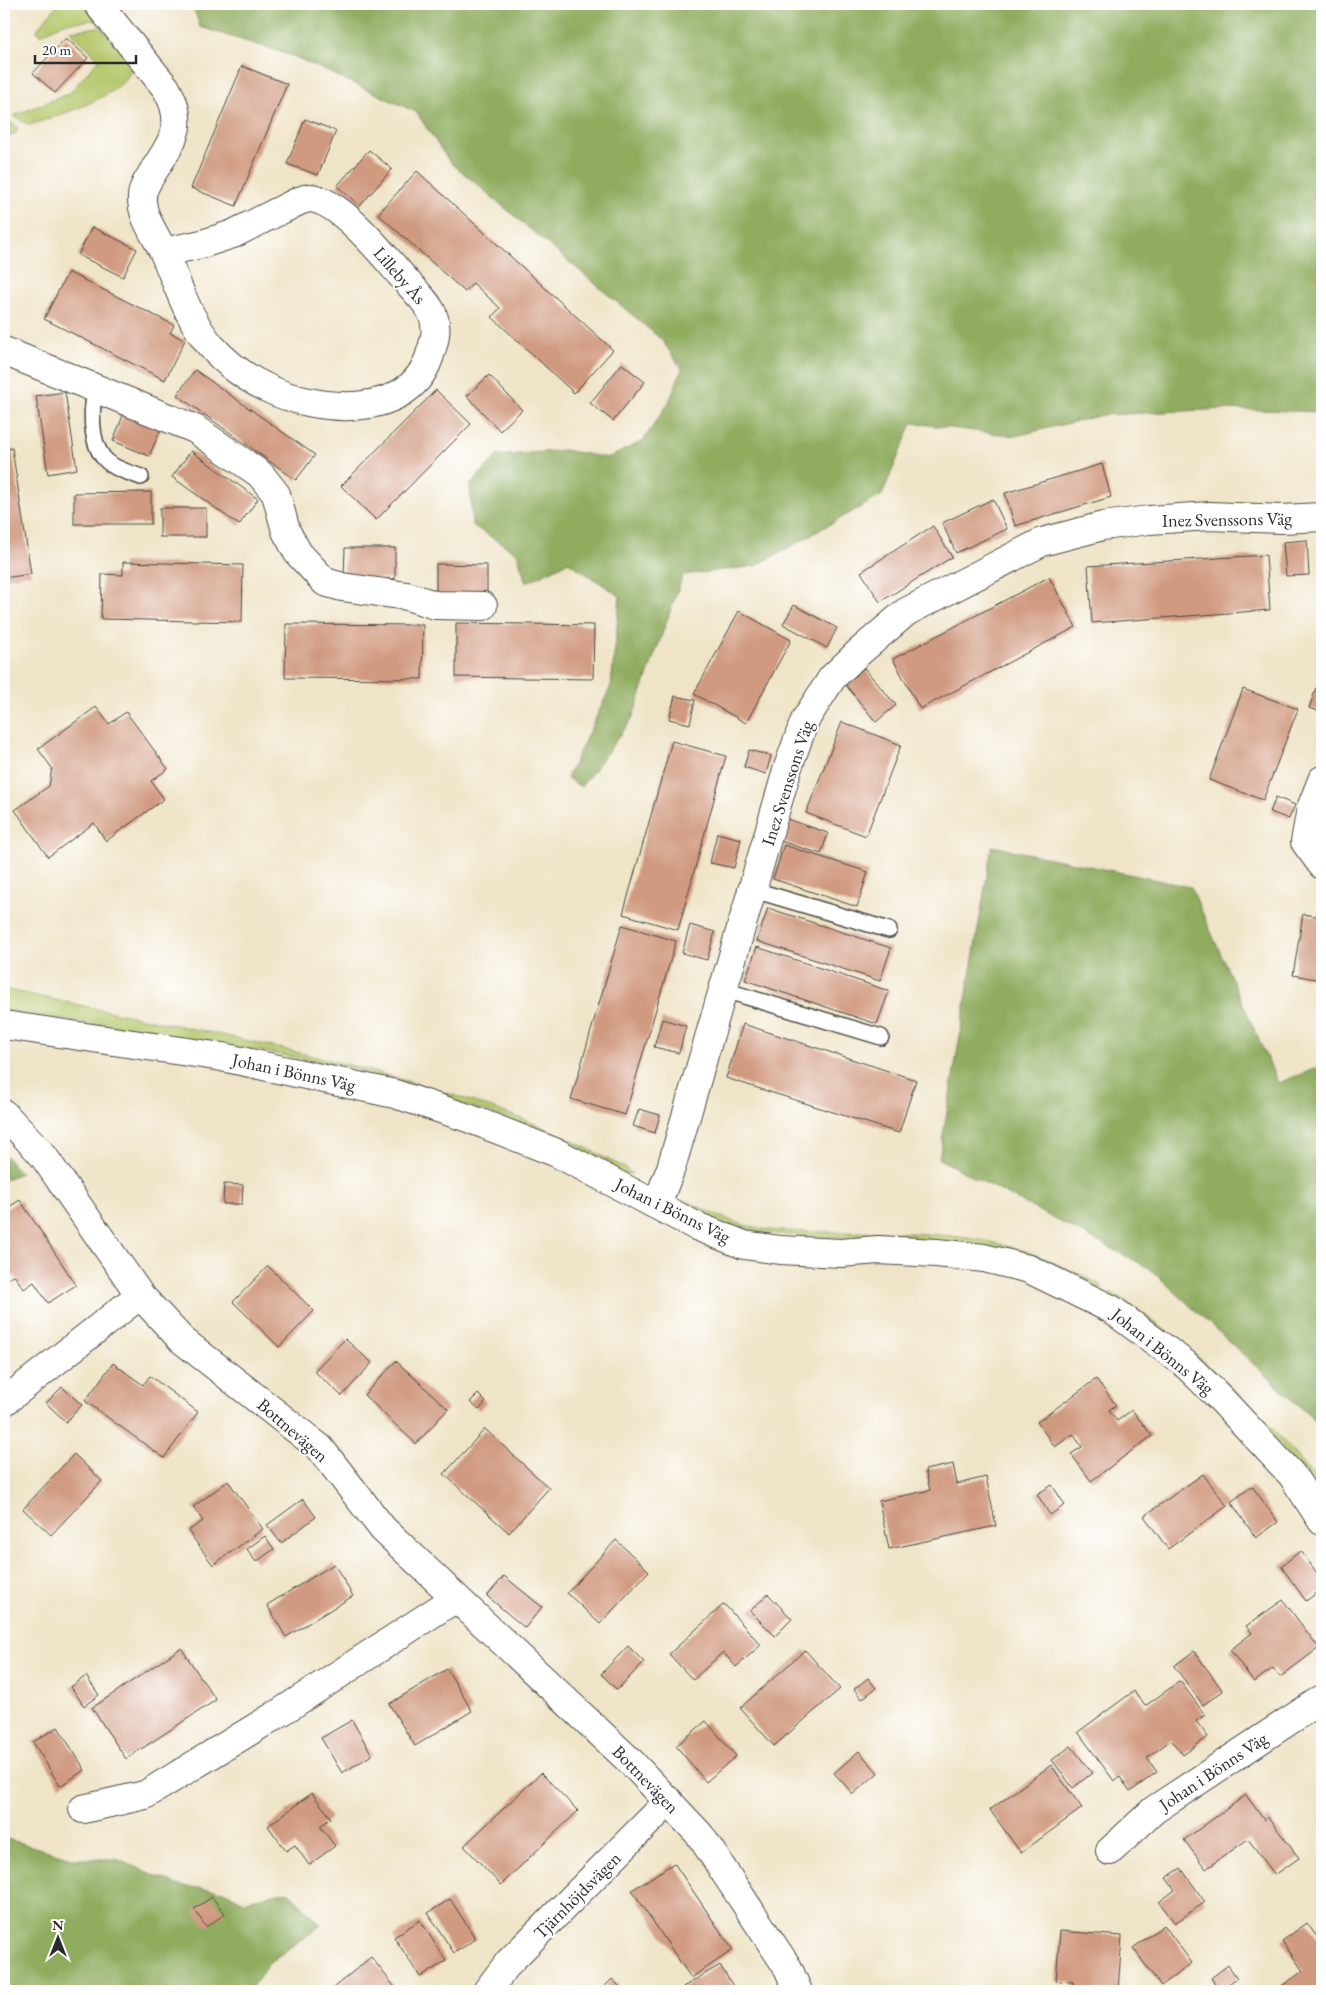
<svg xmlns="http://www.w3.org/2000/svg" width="1326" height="1995" font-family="'EB Garamond',serif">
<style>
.green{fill:#b4c86b;stroke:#707a4b}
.forest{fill:#8fac5f;stroke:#5d6c45}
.building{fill:#d09a80}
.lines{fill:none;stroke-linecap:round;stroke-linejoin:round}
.lane-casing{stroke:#484742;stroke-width:18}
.street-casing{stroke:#484742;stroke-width:30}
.lane{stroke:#fff;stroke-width:15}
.street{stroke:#fff;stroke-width:28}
.labels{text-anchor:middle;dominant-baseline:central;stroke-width:4;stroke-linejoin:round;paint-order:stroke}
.street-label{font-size:18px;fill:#2b2b2b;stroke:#fff}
</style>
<rect width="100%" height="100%" fill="#fff"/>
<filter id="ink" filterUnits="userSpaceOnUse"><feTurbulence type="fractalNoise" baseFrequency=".02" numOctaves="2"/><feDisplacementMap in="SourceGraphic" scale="10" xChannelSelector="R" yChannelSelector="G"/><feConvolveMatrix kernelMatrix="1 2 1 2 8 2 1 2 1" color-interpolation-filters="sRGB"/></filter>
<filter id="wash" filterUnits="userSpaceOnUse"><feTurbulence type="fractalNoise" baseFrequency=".0096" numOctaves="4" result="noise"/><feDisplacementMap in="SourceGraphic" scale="20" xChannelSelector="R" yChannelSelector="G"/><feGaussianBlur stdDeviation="1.12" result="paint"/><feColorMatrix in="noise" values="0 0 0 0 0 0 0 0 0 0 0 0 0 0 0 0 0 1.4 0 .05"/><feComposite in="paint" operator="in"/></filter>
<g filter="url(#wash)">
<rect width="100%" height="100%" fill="#efe4c7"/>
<g class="green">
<path d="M55,4H84L96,20L64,23L40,35L37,32L38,28L57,6Z"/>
<path d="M100,27C109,37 126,50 130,62C141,92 48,119 29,125L13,116L70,93L99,59L70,31Z"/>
<path d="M4,118L17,127V132L4,140Z"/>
<path d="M4,989C178,1027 357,1057 525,1120C560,1133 593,1152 627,1169L632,1174L623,1173L537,1128L349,1068L272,1053L4,1010Z"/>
<path d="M687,1201C714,1215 738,1225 768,1230C850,1236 935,1225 1014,1248C1043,1256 1069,1270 1095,1282L1102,1286V1289L924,1239L819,1237L761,1233L730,1226L697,1211L690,1208Z"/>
<path d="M1113,1293C1183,1339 1244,1394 1298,1458C1306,1468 1322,1482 1322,1496L1254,1414L1215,1376L1109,1294Z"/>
</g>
<g class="forest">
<path d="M192,4H1322V412L1225,409L1103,415L1015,436L912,423L882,495L756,566L683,575L632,719L581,787L567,778L611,686L620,596L568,562L526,583L517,553L472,525L470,485L497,456L564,450L608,458L643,441L669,402L682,369L662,340L449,161L416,112L293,56L200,27Z"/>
<path d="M992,846L1191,887L1278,1083L1322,1066V1427L1149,1268L939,1159Z"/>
<path d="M4,1154L21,1173L4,1180Z"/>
<path d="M4,1838L75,1859H117L180,1886L224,1891L242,1901L288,1891L321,1925L270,1962L249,1991H4Z"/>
</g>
<g id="blocks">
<g class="building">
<path d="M66,38L88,58L55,93L33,73Z"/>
<path d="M242,66L287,84L236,206L191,188Z"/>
<path d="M305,119L336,131L318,175L287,164Z"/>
<path d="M369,150L392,169L360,206L337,186Z"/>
<path d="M417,171L613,350L574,393L492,317L500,308L473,283L465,292L378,214Z"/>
<path d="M92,227L137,249L123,277L78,255Z"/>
<path d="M68,272L174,325L170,333L185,340L165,380L44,319Z"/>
<path d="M622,364L645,382L613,421L590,403Z"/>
<path d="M195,370L315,455L296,480L177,395Z"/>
<path d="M489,375L522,410L500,431L467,396Z"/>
<path d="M436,390L471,424L376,520L341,486Z"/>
<path d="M65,392L77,469L48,474L36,396Z"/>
<path d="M124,413L161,429L149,456L113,441Z"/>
<path d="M12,448L31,574L4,578V449Z"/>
<path d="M191,451L258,499L239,525L172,477Z"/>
<path d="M1102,464L1111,497L1015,526L1005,493Z"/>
<path d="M151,492V524H74V493Z"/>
<path d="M993,499L1007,529L956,553L942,523Z"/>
<rect x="160" y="508" width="46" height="29"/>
<path d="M933,526L952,557L880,602L861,572Z"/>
<path d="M1307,540L1309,575L1286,576L1283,542Z"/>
<path d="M345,548H395V579L344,578Z"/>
<path d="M1266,555L1270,610L1092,623L1088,566Z"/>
<path d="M123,562L243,565L242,622L101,619L102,574L123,575Z"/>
<path d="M436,564L487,565V595L436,594Z"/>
<path d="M1049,577L1076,627L920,709L893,659Z"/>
<path d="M794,605L837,628L827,648L783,624Z"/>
<path d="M739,611L791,640L746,723L694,694Z"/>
<path d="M456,623L594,625L593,679L456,677Z"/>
<path d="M286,624L423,625L422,679L285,678Z"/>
<path d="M864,668L896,705L876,722L845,684Z"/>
<path d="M1316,688L1322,691V712L1309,708Z"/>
<path d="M1243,689L1298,709L1263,800L1209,780Z"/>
<path d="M675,696L695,700L690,724L669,719Z"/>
<path d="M96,707L109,724L126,712L168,769L151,781L164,799L106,841L94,823L48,857L15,810L49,786L52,768L38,749Z"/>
<path d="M842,722L901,745L866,836L806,813Z"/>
<path d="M672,741L726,756L678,930L623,914Z"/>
<path d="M749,750L771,756L766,774L744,767Z"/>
<path d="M1276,797L1295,805L1289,819L1270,812Z"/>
<path d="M787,819L828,833L821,854L780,841Z"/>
<path d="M717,833L741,839L734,868L710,863Z"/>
<path d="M784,845L868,872L857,907L773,879Z"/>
<path d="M768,908L891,948L880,981L757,941Z"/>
<path d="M1303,914L1322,917V980L1293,975Z"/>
<path d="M622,925L676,941L625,1115L571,1099Z"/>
<path d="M690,925L715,932L707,960L682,953Z"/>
<path d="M757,947L889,991L877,1024L745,980Z"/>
<path d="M662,1019L686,1026L679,1053L654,1047Z"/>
<path d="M743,1024L916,1080L899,1133L726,1078Z"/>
<path d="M639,1109L660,1115L655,1133L633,1126Z"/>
<path d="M224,1184L243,1185L242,1204H223Z"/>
<path d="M20,1200L76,1285L48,1303L34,1282L24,1289L14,1275L4,1282V1210Z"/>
<path d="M268,1266L314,1311L279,1347L233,1302Z"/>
<path d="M345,1339L372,1363L342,1396L314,1371Z"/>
<path d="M396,1361L448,1409L416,1444L364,1395Z"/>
<path d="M113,1363L143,1385L150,1376L198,1412L164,1458L85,1401Z"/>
<path d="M1096,1379L1116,1405L1109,1410L1117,1421L1132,1410L1152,1436L1091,1481L1071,1454L1082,1447L1073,1434L1055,1447L1037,1422Z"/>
<path d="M62,1387L82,1405L66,1422L46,1403Z"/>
<path d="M478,1394L486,1402L479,1410L470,1402Z"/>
<path d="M485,1429L549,1488L509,1533L444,1474Z"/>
<path d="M74,1454L102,1481L51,1535L23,1509Z"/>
<path d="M953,1464L957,1484L986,1477L996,1526L889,1549L879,1501L930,1490L925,1470Z"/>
<path d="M1203,1474L1227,1506L1168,1549L1144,1516Z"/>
<path d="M228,1481L263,1529L213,1565L188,1531L203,1521L193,1507Z"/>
<path d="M1052,1485L1065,1505L1050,1515L1037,1494Z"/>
<path d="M1252,1486L1278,1522L1256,1538L1231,1502Z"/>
<path d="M303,1499L316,1517L281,1543L267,1525Z"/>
<path d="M265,1536L274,1549L256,1562L247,1549Z"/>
<path d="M616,1540L649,1571L600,1624L567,1593Z"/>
<path d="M1301,1551L1322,1580V1589L1306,1601L1281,1566Z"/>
<path d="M334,1564L353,1596L286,1637L267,1605Z"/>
<path d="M504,1576L542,1607L525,1628L487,1596Z"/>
<path d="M768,1594L792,1619L775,1636L750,1611Z"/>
<path d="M1283,1600L1319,1648L1280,1677L1273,1668L1254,1682L1230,1650L1252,1633L1246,1626Z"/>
<path d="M724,1604L761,1645L736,1667L723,1652L693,1680L669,1654Z"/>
<path d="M628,1646L644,1662L617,1690L601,1674Z"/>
<path d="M181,1648L216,1700L126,1759L92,1708Z"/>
<path d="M805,1650L840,1689L774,1746L740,1708Z"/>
<path d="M1194,1651L1223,1691L1203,1705L1174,1666Z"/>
<path d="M447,1669L472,1711L415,1746L389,1704Z"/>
<path d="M86,1676L99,1695L84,1706L71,1687Z"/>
<path d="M868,1678L876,1688L862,1699L854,1689Z"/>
<path d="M1180,1681L1205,1715L1196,1721L1208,1737L1183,1755L1171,1740L1147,1758L1157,1772L1130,1792L1120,1777L1114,1781L1078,1732L1134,1691L1145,1706Z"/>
<path d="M352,1720L372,1755L342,1773L321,1738Z"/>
<path d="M706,1721L736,1756L706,1782L676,1746Z"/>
<path d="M58,1727L85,1770L60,1786L33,1742Z"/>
<path d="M1071,1746L1092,1773L1073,1788L1052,1760Z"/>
<path d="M859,1751L878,1773L853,1794L834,1773Z"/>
<path d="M1051,1765L1082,1808L1021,1853L990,1810Z"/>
<path d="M541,1773L578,1811L501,1885L464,1846Z"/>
<path d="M312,1793L331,1818L320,1826L335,1846L309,1865L295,1845L286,1851L268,1826Z"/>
<path d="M1246,1795L1264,1820L1268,1817L1299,1858L1275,1875L1248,1839L1206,1869L1184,1840Z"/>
<path d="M674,1863L733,1950L691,1978L632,1890Z"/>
<path d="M1181,1868L1205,1902L1175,1923L1159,1902L1175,1890L1166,1878Z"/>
<path d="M212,1897L225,1914L206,1927L194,1909Z"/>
<path d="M450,1899L476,1939L454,1953L428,1913Z"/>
<path d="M420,1920L446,1961L420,1977L394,1937Z"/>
<path d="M1307,1923L1322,1944V1991H1275L1303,1971L1282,1941Z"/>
<path d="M1164,1925L1192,1963L1161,1986L1133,1948Z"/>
<path d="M1060,1931L1122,1936L1118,1991H1072L1073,1982L1056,1981Z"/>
<path d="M371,1957L398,1991H335L333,1988Z"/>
<path d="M720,1965L733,1986L724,1991H686L683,1987Z"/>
<path d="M1228,1965L1237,1978L1220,1990L1211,1978Z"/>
<path d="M612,1979L624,1991H600Z"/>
</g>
</g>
</g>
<g filter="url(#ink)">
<use href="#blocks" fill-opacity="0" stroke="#484742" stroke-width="1"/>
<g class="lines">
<defs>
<g id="lane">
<path d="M97,388C90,405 90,441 103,457C111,468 128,472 141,477"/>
<path d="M754,890L889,930"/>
<path d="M724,990L881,1037"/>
</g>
<g id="street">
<path d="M98,4L166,88C187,124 173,140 153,172C148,180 143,187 142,196C141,217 156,235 164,253C178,285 188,319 211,346C226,363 246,378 267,388C315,412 407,421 429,358C434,343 439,328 432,313C427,301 409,285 400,274C381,252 339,200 310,198C307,198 302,200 299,201L233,234L202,244L164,252"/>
<path d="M4,351L195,429L260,474L276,494L286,531L298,553L325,582L342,587L407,596L435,605L483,606"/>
<path d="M1322,780L1311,808L1305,842L1322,865"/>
<path d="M4,1025L222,1057L395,1094L468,1118L557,1153L696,1226L744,1245L780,1250L841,1253L878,1250L937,1253L984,1258L1029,1269L1111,1309L1184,1363L1220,1398L1292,1475L1322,1521"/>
<path d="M4,1114L42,1154L140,1295L182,1340L320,1448L383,1529L632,1763L700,1835L788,1968L798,1991"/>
<path d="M657,1204L671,1168L788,767L805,720L832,678L857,654L906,612L1042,542L1103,526L1149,520L1210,516L1281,519L1322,517"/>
<path d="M4,1402L140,1295"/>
<path d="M83,1809L145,1795L281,1712L456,1598"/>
<path d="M1110,1851L1154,1810L1322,1699"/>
<path d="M487,1991L509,1962L669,1801"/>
</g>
</defs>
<use href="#lane" class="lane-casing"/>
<use href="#street" class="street-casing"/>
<use href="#lane" class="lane"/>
<use href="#street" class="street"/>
</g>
</g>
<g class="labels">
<g class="street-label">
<text transform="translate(400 275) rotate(49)">Lilleby Ås</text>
<text transform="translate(1227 519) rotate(-1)">Inez Svenssons Väg</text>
<text transform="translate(787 783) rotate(-72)">Inez Svenssons Väg</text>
<text transform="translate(294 1072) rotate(12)">Johan i Bönns Väg</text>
<text transform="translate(673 1210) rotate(26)">Johan i Bönns Väg</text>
<text transform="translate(1163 1351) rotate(39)">Johan i Bönns Väg</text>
<text transform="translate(293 1430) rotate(41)">Bottnevägen</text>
<text transform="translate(1213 1771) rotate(-34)">Johan i Bönns Väg</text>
<text transform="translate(646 1779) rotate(46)">Bottnevägen</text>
<text transform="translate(577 1895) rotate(-45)">Tjärnhöjdsvägen</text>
</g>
</g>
<rect width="1326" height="1995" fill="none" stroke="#fff" stroke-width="20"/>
<g transform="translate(58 1938)" stroke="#ffffff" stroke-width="4" paint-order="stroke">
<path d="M0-4L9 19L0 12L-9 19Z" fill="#2b2b2b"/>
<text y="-8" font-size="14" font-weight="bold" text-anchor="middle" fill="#2b2b2b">N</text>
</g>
<path d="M35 55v8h101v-8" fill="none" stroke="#2b2b2b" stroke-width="2.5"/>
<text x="42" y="55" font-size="15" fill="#2b2b2b" stroke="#ffffff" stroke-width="4" paint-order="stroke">20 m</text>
</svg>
